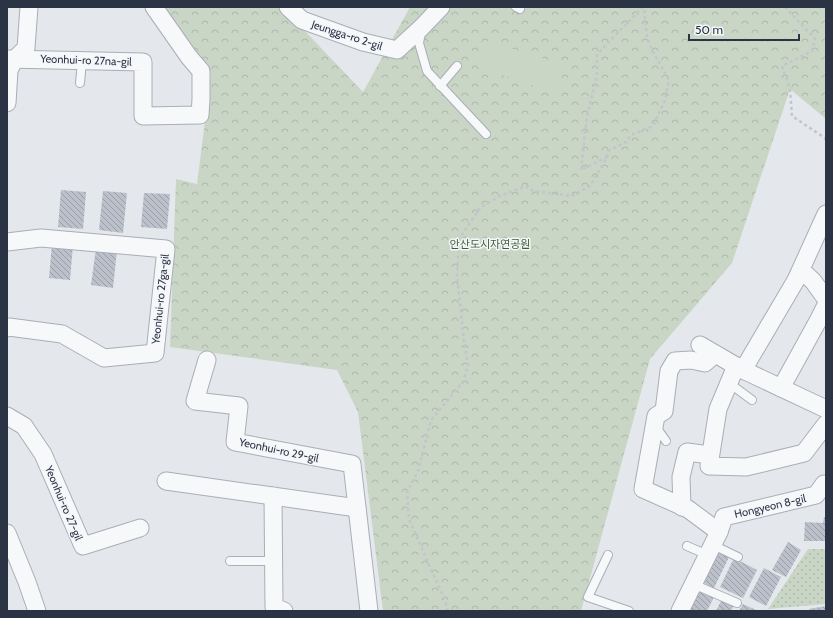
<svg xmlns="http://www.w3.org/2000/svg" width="833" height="618" font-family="Cabin,'Noto Sans KR',sans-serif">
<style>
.grass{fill:url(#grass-dots)}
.forest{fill:url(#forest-crowns)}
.pitch{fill:#c9d6c5}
.building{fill:url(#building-back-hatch)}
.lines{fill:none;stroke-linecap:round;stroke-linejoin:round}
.lane-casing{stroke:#a9aeb7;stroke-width:10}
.street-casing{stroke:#a9aeb7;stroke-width:19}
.path{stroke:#c2c5cb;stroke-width:2.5;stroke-dasharray:3 3;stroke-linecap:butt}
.lane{stroke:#f7f8fa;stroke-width:8}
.street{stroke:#f7f8fa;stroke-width:17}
.labels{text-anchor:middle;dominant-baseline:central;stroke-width:3;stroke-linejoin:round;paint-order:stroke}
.street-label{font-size:11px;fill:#2b3445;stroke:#f4f6f9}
.park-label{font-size:11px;fill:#3f6138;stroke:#f4f6f9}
</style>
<defs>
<pattern id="grass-dots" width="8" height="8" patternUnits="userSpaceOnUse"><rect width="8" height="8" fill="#c9d6c5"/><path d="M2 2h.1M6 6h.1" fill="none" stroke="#adb8ab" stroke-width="1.8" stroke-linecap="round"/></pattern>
<pattern id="forest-crowns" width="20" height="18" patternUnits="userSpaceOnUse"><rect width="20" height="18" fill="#c9d6c5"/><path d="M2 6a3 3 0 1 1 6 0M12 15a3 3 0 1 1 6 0" fill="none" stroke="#adb8ab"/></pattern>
<pattern id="building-back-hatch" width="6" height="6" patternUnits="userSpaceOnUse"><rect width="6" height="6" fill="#bbc0ca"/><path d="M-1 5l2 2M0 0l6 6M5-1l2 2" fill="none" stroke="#989da6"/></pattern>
</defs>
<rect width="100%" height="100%" fill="#e4e7ec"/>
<path class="grass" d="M808,549H826V604L768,609Z"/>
<path class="forest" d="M162,7H282L363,92L410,7H826V119L790,89L732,263L650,359L581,611H383L358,412L337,370L170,347L176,179L197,184L211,74Z"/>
<path class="pitch" d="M484,40L564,65L558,94L476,66Z"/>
<g class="building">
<path d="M61,190L86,192L83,229L58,227Z"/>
<path d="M103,191L127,193L123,233L99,230Z"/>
<path d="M144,193L170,194L167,229L141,227Z"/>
<path d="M52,244L73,245L70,280L49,278Z"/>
<path d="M96,248L117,250L113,288L91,285Z"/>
<path d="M824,517H826V541H804L805,522L823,523Z"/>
<path d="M788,542L801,550L786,577L772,570Z"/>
<path d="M715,548L730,555L714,588L700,581Z"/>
<path d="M734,558L757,570L743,598L720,587Z"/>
<path d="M764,568L781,577L766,606L749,597Z"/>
<path d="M699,590L714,597L707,611H689Z"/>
<path d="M722,599L734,605L731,611H716Z"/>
<path d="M743,604L758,611H739Z"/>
<path d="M826,606V611H809V609Z"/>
</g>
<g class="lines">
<defs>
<g id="lane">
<path d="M516,7L520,9"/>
<path d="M421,32L419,43L427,71L486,134"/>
<path d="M80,83L82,61"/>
<path d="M440,86L457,66"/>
<path d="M729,383L752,400"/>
<path d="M656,427L666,441"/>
<path d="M713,545L738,557"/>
<path d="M687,546L708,555"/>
<path d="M608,555L588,597L629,611"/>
<path d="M230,561H273"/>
<path d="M693,584L737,603"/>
</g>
<g id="street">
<path d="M288,7L302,20L363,42L397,50L421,28L441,7"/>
<path d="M7,59L143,62V116L200,115L201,99V71L189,57L154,7"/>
<path d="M7,103L9,70L15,59L26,48L29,7"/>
<path d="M7,242L41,238L166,249L155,353L104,358L62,334L9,327L7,328"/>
<path d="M801,270L813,281L826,299"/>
<path d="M700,345L743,370L826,409"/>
<path d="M715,354L705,363L691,360L675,361L669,371L664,411L656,416L643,489L688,509L719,532"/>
<path d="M207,360L195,401L239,406L235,442L352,464L369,611"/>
<path d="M736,366L718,409L709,466L746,467L804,453L826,424"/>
<path d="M743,370L796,280L826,214"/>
<path d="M781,388L819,319L826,305"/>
<path d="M7,416L24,426L43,454L83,546L140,528"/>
<path d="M166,481L357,508"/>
<path d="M273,496L274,607L284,611"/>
<path d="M682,507L681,477L687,452L710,455"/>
<path d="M7,533L27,582L37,611"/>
<path d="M680,611L719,532L724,517L816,495L824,484H826"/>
</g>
</defs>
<use href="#lane" class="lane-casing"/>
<use href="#street" class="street-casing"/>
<g class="path">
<path d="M785,7L815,39L812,51L782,66L790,89L792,116L825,138L826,140"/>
<path d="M607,157L608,151L626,142L631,135L653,126L665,100L669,80L652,50L647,37L644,7"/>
<path d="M448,611L445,601L409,519L407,492L418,471L431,420L463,382L468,365L464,341L457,275L459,239L480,208L500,196L526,186L533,191L572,196L590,186L607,157L581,170L587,116L597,76V54L643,7"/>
</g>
<use href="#lane" class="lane"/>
<use href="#street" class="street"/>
</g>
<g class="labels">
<g class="street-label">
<text transform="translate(347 35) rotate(18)">Jeungga-ro 2-gil</text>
<text transform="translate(86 60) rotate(2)">Yeonhui-ro 27na-gil</text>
<text transform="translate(160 299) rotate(-84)">Yeonhui-ro 27ga-gil</text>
<text transform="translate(279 450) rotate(12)">Yeonhui-ro 29-gil</text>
<text transform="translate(64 503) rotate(67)">Yeonhui-ro 27-gil</text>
<text transform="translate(770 506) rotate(-13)">Hongyeon 8-gil</text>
</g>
<g class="park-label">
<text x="490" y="244">안산도시자연공원</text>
</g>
</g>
<rect width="833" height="618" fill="none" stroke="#2b3445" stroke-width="16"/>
<path d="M689 34v6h110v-6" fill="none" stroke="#2b3445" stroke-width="2"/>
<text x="695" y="34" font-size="12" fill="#2b3445" stroke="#f4f6f9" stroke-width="3" paint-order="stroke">50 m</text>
</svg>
